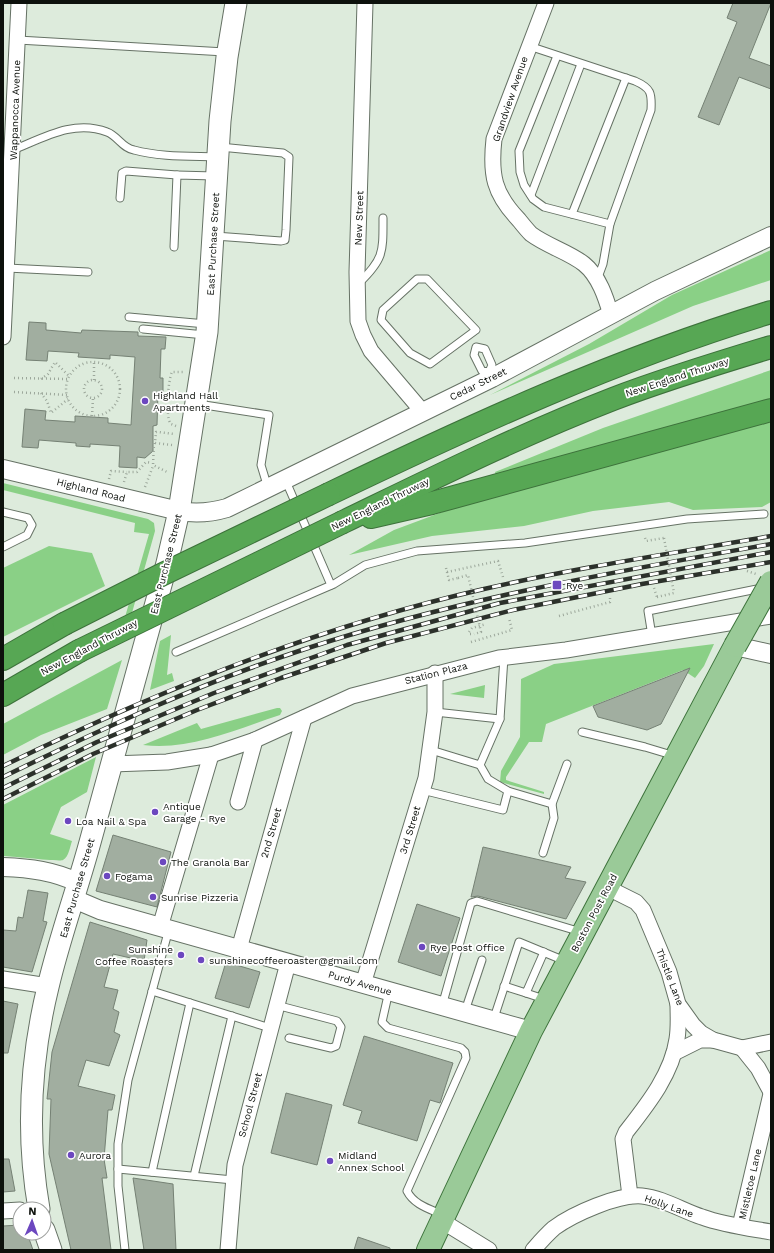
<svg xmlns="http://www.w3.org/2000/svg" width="774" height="1253" font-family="'Work Sans',sans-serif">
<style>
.green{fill:#8ad086}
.building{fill:#a1aea0;stroke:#758174}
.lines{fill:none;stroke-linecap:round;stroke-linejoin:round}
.service-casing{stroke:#667265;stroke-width:9}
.minor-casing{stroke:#667265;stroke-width:17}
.tertiary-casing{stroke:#667265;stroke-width:20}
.secondary-casing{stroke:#667265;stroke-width:23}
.primary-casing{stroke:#3d723b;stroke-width:24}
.motorway-casing{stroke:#3d723b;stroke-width:24}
.path{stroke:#9ca79b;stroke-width:2.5;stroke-dasharray:1 3;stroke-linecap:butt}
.service{stroke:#fff;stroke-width:7}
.minor{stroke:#fff;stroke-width:15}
.tertiary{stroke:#fff;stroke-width:18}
.secondary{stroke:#fff;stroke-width:21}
.primary{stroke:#9aca98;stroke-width:22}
.motorway{stroke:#57a754;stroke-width:22}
.rail-casing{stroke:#2c312b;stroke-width:4.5}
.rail{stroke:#fff;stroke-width:3;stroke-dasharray:9;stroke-linecap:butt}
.primary-bridge-casing{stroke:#3d723b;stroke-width:24;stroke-linecap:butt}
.motorway-bridge-casing{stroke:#3d723b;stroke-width:24;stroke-linecap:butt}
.path-bridge{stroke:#9ca79b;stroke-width:2.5;stroke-dasharray:1 3;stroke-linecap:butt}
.primary-bridge{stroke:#9aca98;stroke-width:22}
.motorway-bridge{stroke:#57a754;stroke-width:22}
.poi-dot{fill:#6c47bf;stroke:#fff;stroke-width:1.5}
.labels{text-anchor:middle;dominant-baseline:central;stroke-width:3.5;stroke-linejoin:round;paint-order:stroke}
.street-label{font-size:10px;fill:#0d110c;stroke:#fff}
.poi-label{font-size:10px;fill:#0d110c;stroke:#fff;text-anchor:start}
</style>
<rect width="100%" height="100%" fill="#ddebdc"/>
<g class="green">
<path d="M771,250V280L693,306L490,395L589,344L672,295Z"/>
<path d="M771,370V400L496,476L495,472L603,428Z"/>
<path d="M771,419V502L762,507L693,510L669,502L593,511L524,526L432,536L349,555L394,530L453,508Z"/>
<path d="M3,483L148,519L154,523L155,531L130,620L123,624L149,534L134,532L135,523L3,490Z"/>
<path d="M49,546L92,553L105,586L3,637V568Z"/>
<path d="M171,635L167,675L172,673L174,681L150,690L160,641Z"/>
<path d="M714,644L704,666L695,678L683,670L546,724L542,742H529L506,777V780L544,792V794L500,782L501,771L520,737L521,679L554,664Z"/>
<path d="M122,660L107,709L41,735L3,755V724Z"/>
<path d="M485,685L484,698L450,694Z"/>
<path d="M277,708H280L282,711L280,715C237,729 189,751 143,745L197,723L201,729Z"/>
<path d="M96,757L87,792L61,807L50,834L72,841C70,846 69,857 63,860C60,862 12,856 3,856V805Z"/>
</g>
<g class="building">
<path d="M733,3H771L749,58L771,66V89L739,77L719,125L698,117L737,22L727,18Z"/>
<path d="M29,322L46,323V330L81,333L82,330L138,332V336L166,337L165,349H161L160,378H163V393H158L157,425L153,426V451L145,458L137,457V468L119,467L120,446L90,444V447L76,446V443L39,440L38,448L22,447L25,409L46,411L45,420L75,422V416L108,418V423L131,425L135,357L110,355V359L78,357L79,353L48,351L47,361L26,360Z"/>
<path d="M690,668L661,724L647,730L598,717L593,706Z"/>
<path d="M113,835L171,852L157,907L96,891Z"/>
<path d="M483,847L571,867L565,878L586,882L566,919L478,896L471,897Z"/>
<path d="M28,890L48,893L43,921L47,922L32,972L3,967V930L16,931L18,917L23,918Z"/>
<path d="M417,904L460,918L441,976L398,962Z"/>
<path d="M90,922L147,940L144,961L113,954L104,987L118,990L113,1009L119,1012L114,1032L120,1035L109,1066L86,1060L78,1086L115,1095L112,1110H108L104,1159L107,1178H102L111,1250H71L49,1154L51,1099H47L52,1052Z"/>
<path d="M226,962L260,972L249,1008L215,998Z"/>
<path d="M3,1001L18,1004L8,1053H3Z"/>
<path d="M364,1036L453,1063L440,1103L430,1100L417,1141L358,1123L362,1111L343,1105Z"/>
<path d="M286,1093L332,1105L317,1165L271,1153Z"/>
<path d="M3,1159H9L15,1191L3,1192Z"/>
<path d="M133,1178L173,1184L176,1250H144Z"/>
<path d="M20,1225V1233H27L33,1250H3V1226Z"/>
<path d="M358,1237L390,1248V1250H354Z"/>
</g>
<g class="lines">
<defs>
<g id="service">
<path d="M18,40L225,52"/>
<path d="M529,46L635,81C651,88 652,93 651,110L610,224L603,264L597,280"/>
<path d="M557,56L519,151L520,172L524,185L533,199L544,207L610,224"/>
<path d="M13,150C43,138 74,119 107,132C118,136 122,148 134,150C160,157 190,156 217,157"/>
<path d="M531,195L581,64"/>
<path d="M120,198L122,173L126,171L177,175"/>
<path d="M572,214L626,78"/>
<path d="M215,236L281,241L285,240L286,230L289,157L283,153L220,147"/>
<path d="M174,247L177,175L215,176"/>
<path d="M7,268L88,272"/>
<path d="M417,279H427L476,330L430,364L410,353L381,320L383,310Z"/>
<path d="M359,283C384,259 383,252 383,218"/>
<path d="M129,317L206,324"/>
<path d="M143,329L205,335"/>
<path d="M476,347L485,349L492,365L489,372L482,371L474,355Z"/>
<path d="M198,404L269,415L261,465L268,488"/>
<path d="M285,479L331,585"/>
<path d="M3,512L28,518L32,525L27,535L3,547"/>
<path d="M652,636L648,611L762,588"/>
<path d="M176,652L334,584L365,565L417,551L525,543L687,519L764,514"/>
<path d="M435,712L500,719"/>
<path d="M582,732L645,747L675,756"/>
<path d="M431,750L480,765L500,719L504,657"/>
<path d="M422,790L503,810L508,791L488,779L480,765"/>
<path d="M508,791L552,804L567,764"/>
<path d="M543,853L554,818L552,804"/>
<path d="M504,986L526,993L544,952"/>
<path d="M152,991L270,1028"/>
<path d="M389,991L382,1022L388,1028L461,1048L465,1052L466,1058L407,1191C414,1205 430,1209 443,1215"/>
<path d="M526,993L544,999"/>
<path d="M276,1005L337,1021L341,1027L336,1046L331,1048L289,1038"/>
<path d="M442,1006L471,903L477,901L581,932"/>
<path d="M465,1011L482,960"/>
<path d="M493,1021L519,942L565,961"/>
<path d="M118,1169L233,1180"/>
<path d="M152,1172L190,1003"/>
<path d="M194,1176L232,1016"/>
<path d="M125,1250L118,1186V1144L128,1080L169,929"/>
</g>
<g id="minor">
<path d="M365,3L357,272L358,321L363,335L371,351L422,411"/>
<path d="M546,3L494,139C490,175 494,194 519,220C523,225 527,230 531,234C547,246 569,252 584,264C599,276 606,298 611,315"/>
<path d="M3,337L19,3"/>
<path d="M112,764L167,762L211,755L255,740L352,696L499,658L566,650L771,616"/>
<path d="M238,802L255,740"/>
<path d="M608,888L636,902L643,910L669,972L678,1004L693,1025L701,1033L713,1040L742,1048L771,1042"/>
<path d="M160,927L211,755"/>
<path d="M239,949L304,718"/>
<path d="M3,979L48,986"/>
<path d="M363,984L426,778L435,712V673"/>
<path d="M742,1048L758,1068L771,1092"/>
<path d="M674,1053L700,1040H713"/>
<path d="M630,1196L623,1139L626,1132C647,1105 672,1074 677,1039C679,1027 678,1016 678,1004"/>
<path d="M3,1211L20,1210"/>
<path d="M442,1221L489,1250"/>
<path d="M740,1226L771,1094"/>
<path d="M228,1250L235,1165L288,963"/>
<path d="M533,1250C540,1242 546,1235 554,1228C573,1214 618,1194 642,1196C663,1198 683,1211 702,1217C724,1225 748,1228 771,1232"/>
</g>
<g id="tertiary">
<path d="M3,469L179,511C196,514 210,513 227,508L492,378L655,291L771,236"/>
<path d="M735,646L771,654"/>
<path d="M3,867C30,868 54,871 79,883"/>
<path d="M74,899L100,910L531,1031"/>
</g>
<g id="secondary">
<path d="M39,1209C26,1134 30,1061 48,987C59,940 76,893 89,846C115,752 141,658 167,563L179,511L207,332L220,121L227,57L236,3"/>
<path d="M44,1230L51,1250"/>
</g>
<path id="primary" d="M428,1250L531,1031L735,646"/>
<g id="motorway">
<path d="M329,494C475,424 616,359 771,312"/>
<path d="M371,517L432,503L771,410"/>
<path d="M343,522C432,479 520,435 613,399C665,379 718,363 771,347"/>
<path d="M3,659L64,624"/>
<path d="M3,695L79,651"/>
</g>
</defs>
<use href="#service" class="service-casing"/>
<use href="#minor" class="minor-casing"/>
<use href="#tertiary" class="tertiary-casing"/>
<use href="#secondary" class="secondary-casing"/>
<use href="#primary" class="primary-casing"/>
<use href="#motorway" class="motorway-casing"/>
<g class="path">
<circle cx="93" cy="389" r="27"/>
<path d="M14,378L68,379"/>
<path d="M41,379L48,374L55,362L70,377"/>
<circle cx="93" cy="389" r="9"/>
<path d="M94,380V363"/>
<path d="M14,392L67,395"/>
<path d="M41,393L47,401L51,413L68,399"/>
<path d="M92,416L93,398"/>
<path d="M176,426L171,424C165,418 168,380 172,372H183"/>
<path d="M154,443L153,465L167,472"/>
<path d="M172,445L155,443L156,432H158L174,434"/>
<path d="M109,479L111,471L127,472"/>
<path d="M124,482L127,472H137L146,462L152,463"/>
<path d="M145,487L153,466"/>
<path d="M645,538L646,541L664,538"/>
<path d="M446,568L449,580L458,578"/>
<path d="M747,571L756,574"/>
<path d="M447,572L498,561L503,577"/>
<path d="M654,588L657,597"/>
<path d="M657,597L674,593"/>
<path d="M559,616L610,602V597"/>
<path d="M469,632L472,628L486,624"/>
<path d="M470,634H474"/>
<path d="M471,642L512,630L509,618"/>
</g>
<use href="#service" class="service"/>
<use href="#minor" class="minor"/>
<use href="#tertiary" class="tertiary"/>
<use href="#secondary" class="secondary"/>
<use href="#primary" class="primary"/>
<use href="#motorway" class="motorway"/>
<defs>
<g id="rail">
<path d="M3,766C157,691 317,627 484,589C579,567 676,553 771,536"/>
<path d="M3,777C101,729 201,683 305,649C457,599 614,572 771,544"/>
<path d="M3,788L97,742L214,693L347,645L500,603L771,552"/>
<path d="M3,799L93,754L197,710L281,678L386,643L513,610L642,584L771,562"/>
</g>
</defs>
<use href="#rail" class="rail-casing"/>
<use href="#rail" class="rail"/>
<defs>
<path id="primary-bridge" d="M735,646L771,582"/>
<g id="motorway-bridge">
<path d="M64,624L163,574L329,494"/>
<path d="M79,651L343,522"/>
</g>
</defs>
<use href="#primary-bridge" class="primary-bridge-casing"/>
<use href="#motorway-bridge" class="motorway-bridge-casing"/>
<g class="path-bridge">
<path d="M664,538L674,593"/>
<path d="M458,578L468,575L481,632L474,634"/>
</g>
<use href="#primary-bridge" class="primary-bridge"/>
<use href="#motorway-bridge" class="motorway-bridge"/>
</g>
<g class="poi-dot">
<circle cx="145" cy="401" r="4"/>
<rect x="552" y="580" width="10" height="10" rx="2"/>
<circle cx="155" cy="812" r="4"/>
<circle cx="68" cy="821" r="4"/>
<circle cx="163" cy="862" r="4"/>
<circle cx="107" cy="876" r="4"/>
<circle cx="153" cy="897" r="4"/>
<circle cx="422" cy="947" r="4"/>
<circle cx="181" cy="955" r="4"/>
<circle cx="201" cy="960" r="4"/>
<circle cx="71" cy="1155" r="4"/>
<circle cx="330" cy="1161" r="4"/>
</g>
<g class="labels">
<g class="street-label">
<text transform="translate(510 99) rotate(-71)">Grandview Avenue</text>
<text transform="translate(15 110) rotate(-88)">Wappanocca Avenue</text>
<text transform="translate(359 218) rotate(-88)">New Street</text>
<text transform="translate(213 244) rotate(-87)">East Purchase Street</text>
<text transform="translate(677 377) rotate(-18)">New England Thruway</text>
<text transform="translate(478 384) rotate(-26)">Cedar Street</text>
<text transform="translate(91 490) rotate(14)">Highland Road</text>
<text transform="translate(380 504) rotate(-26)">New England Thruway</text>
<text transform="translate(166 564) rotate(-76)">East Purchase Street</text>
<text transform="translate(89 647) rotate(-28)">New England Thruway</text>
<text transform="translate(436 673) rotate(-14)">Station Plaza</text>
<text transform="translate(410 830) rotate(-73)">3rd Street</text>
<text transform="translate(271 833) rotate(-74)">2nd Street</text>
<text transform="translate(77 888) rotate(-74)">East Purchase Street</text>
<text transform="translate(594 913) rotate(-62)">Boston Post Road</text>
<text transform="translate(670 977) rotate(69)">Thistle Lane</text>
<text transform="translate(360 983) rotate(16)">Purdy Avenue</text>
<text transform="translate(250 1105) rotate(-75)">School Street</text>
<text transform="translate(750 1184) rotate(-77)">Mistletoe Lane</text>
<text transform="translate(669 1206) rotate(19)">Holly Lane</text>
</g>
<g class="poi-label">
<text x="153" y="395">Highland Hall<tspan x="153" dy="12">Apartments</tspan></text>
<text x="566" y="585">Rye</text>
<text x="163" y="806">Antique<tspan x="163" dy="12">Garage - Rye</tspan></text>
<text x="76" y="821">Loa Nail &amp; Spa</text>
<text x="171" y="862">The Granola Bar</text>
<text x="115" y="876">Fogama</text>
<text x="161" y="897">Sunrise Pizzeria</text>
<text x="430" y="947">Rye Post Office</text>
<text x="173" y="949" text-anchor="end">Sunshine<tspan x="173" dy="12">Coffee Roasters</tspan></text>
<text x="209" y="960">sunshinecoffeeroaster@gmail.com</text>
<text x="79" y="1155">Aurora</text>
<text x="338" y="1155">Midland<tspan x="338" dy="12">Annex School</tspan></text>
</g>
</g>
<rect width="774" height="1253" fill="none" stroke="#0d110c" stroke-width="8"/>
<g transform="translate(32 1221) rotate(2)"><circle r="19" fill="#ffffff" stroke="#9ea09e"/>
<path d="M0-3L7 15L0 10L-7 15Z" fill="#6c47bf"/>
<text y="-6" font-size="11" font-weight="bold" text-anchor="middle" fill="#0d110c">N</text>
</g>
</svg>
